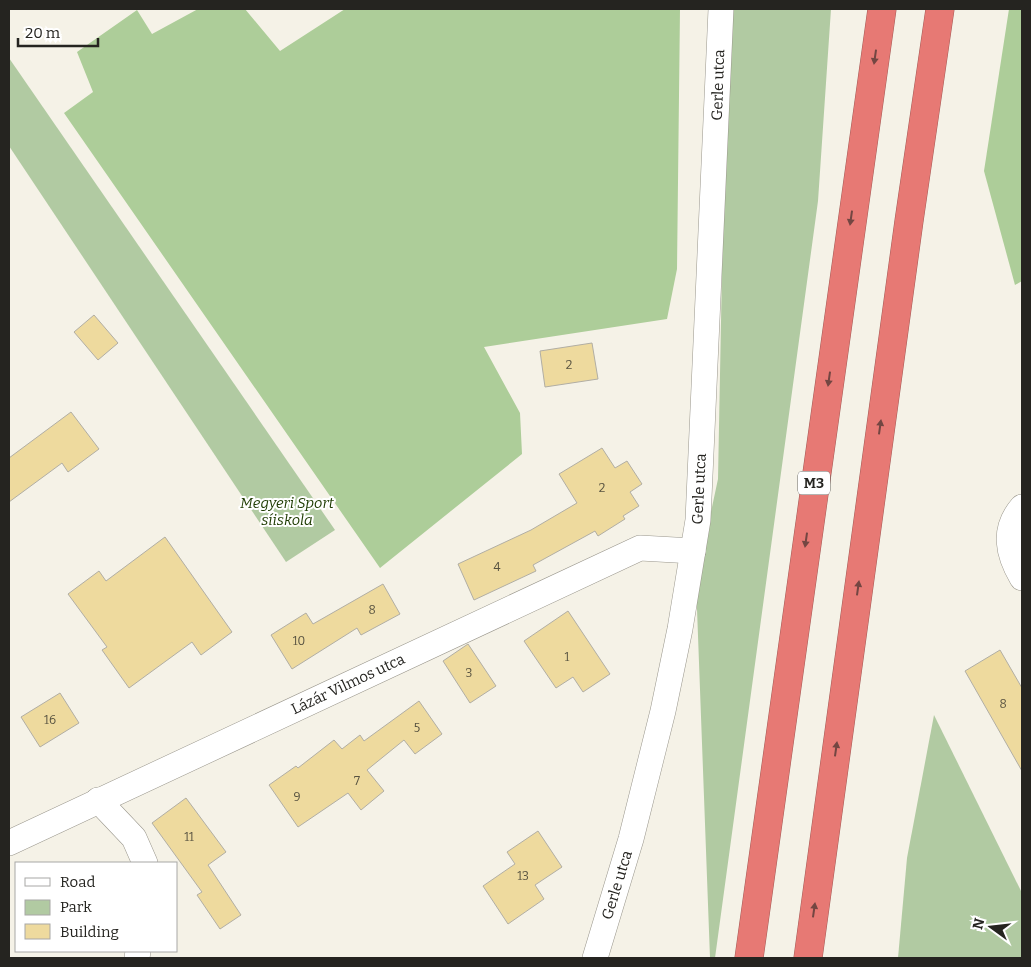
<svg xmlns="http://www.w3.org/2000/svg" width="1031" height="967" font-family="Bitter,serif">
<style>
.green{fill:#b1caa2}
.forest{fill:#adcd99}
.building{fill:#eeda9e;stroke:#b1aea4}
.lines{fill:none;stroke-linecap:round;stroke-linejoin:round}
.street-casing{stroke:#9a978d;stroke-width:26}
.highway-casing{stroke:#a35b57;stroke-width:29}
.street{stroke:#fff;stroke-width:25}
.highway{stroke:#e77974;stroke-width:28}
.oneway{fill:#734642}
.labels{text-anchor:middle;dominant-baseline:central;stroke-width:4;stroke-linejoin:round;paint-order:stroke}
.number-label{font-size:12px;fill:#575240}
.shield{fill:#fff;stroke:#666663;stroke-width:1}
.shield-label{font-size:14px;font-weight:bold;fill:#252420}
.street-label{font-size:15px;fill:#252420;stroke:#fff}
.park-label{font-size:15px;font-style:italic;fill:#1f3c03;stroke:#fff}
</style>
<rect width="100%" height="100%" fill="#f5f2e7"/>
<g class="green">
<path d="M727,9H831L818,201L715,958H710L696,582L718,479Z"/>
<path d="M9,58L335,530L286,562L9,146Z"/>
<path d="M934,715L1022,893V958H898L907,858Z"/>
</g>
<g class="forest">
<path d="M198,9H245L280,51L345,9H680L677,269L667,319L484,347L520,413L522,454L380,568L64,113L93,92L77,52L137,10L152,34Z"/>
<path d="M1009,9H1022V281L1015,285L984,171Z"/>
</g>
<g class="building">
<path d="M94,315L118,343L98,360L74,332Z"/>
<path d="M592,343L598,379L545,387L540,351Z"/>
<path d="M71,412L99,449L68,472L62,463L9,502V458Z"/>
<path d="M602,448L615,468L627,461L642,484L630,492L639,506L623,516L625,519L598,536L595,531L533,565L536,571L474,600L458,564L531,530L577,503L559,474Z"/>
<path d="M165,537L232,632L201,655L192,642L129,688L102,650L107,647L68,594L99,571L106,581Z"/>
<path d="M383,584L400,614L361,635L357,628L292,669L271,635L306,613L313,624Z"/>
<path d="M568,611L610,674L583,692L573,677L556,688L524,641Z"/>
<path d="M468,644L496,686L470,703L443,661Z"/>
<path d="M1000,650L1022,688V771L965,671Z"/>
<path d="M60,693L79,723L40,747L21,717Z"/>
<path d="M419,701L442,734L415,754L404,740L367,770L384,791L361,810L348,793L298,827L269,785L296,766L298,768L334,740L342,749L360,735L364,741Z"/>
<path d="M186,798L226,852L208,865L241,915L220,929L197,895L202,892L152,823Z"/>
<path d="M538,831L562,867L535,885L544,899L508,924L483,886L515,864L507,852Z"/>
</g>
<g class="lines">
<defs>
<g id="street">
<path d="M1022,507C1002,530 1008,554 1022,578"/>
<path d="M98,800L134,838L145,863"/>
<path d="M9,843L640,548L693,551"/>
<path d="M137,958L138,951"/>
<path d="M595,958L631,839L663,711L680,629L698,520L721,9"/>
</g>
<g id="highway">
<path d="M749,958L882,9"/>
<path d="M808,958L909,221L940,9"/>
</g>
</defs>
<use href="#street" class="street-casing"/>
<use href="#highway" class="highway-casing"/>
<use href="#street" class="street"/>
<use href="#highway" class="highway"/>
</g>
<defs><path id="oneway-solid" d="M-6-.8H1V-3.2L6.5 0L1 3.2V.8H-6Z" transform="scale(1.25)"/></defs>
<g class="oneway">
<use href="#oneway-solid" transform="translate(875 57) rotate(98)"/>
<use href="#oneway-solid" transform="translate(851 218) rotate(98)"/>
<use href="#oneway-solid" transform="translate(829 379) rotate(98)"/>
<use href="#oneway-solid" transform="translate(880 427) rotate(-82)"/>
<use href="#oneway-solid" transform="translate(806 540) rotate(98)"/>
<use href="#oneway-solid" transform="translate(858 588) rotate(-82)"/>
<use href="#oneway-solid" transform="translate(836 749) rotate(-82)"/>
<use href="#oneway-solid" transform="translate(814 910) rotate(-82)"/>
</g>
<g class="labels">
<g class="number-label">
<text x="569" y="365">2</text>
<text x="602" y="488">2</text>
<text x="497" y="567">4</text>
<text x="372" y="610">8</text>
<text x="299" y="641">10</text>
<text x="567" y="657">1</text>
<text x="469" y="673">3</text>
<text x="1003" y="704">8</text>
<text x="50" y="720">16</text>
<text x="417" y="728">5</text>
<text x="357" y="781">7</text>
<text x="297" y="797">9</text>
<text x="189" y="837">11</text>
<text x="523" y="876">13</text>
</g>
<rect class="shield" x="798" y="471.5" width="32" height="23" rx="4"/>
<g class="shield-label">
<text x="814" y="483">M3</text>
</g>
<g class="street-label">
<text transform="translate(718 85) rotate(-88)">Gerle utca</text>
<text transform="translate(699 489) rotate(-87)">Gerle utca</text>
<text transform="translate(348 684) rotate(-25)">Lázár Vilmos utca</text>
<text transform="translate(617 885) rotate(-73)">Gerle utca</text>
</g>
<g class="park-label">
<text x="287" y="503">Megyeri Sport<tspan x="287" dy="17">síiskola</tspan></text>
</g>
</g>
<rect width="1031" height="967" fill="none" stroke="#252420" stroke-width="20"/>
<rect x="15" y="862" width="162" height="90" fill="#ffffff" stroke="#a8a7a6"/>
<rect x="25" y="878" width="25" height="8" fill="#ffffff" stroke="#a8a7a6"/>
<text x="60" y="887" font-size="15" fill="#252420">Road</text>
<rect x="25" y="900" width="25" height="15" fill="#b1caa2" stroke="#a8a7a6"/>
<text x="60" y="912" font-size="15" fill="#252420">Park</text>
<rect x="25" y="924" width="25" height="15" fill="#eeda9e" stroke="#a8a7a6"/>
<text x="60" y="937" font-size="15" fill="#252420">Building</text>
<g transform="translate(991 927) rotate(285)" stroke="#ffffff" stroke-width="4" paint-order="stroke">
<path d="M0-4L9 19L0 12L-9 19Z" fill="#252420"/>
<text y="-8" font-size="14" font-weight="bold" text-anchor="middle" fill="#252420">N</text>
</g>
<path d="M18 38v8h80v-8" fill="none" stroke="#252420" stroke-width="2.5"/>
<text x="25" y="38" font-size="15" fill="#252420" stroke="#ffffff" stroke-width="4" paint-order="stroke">20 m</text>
</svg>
